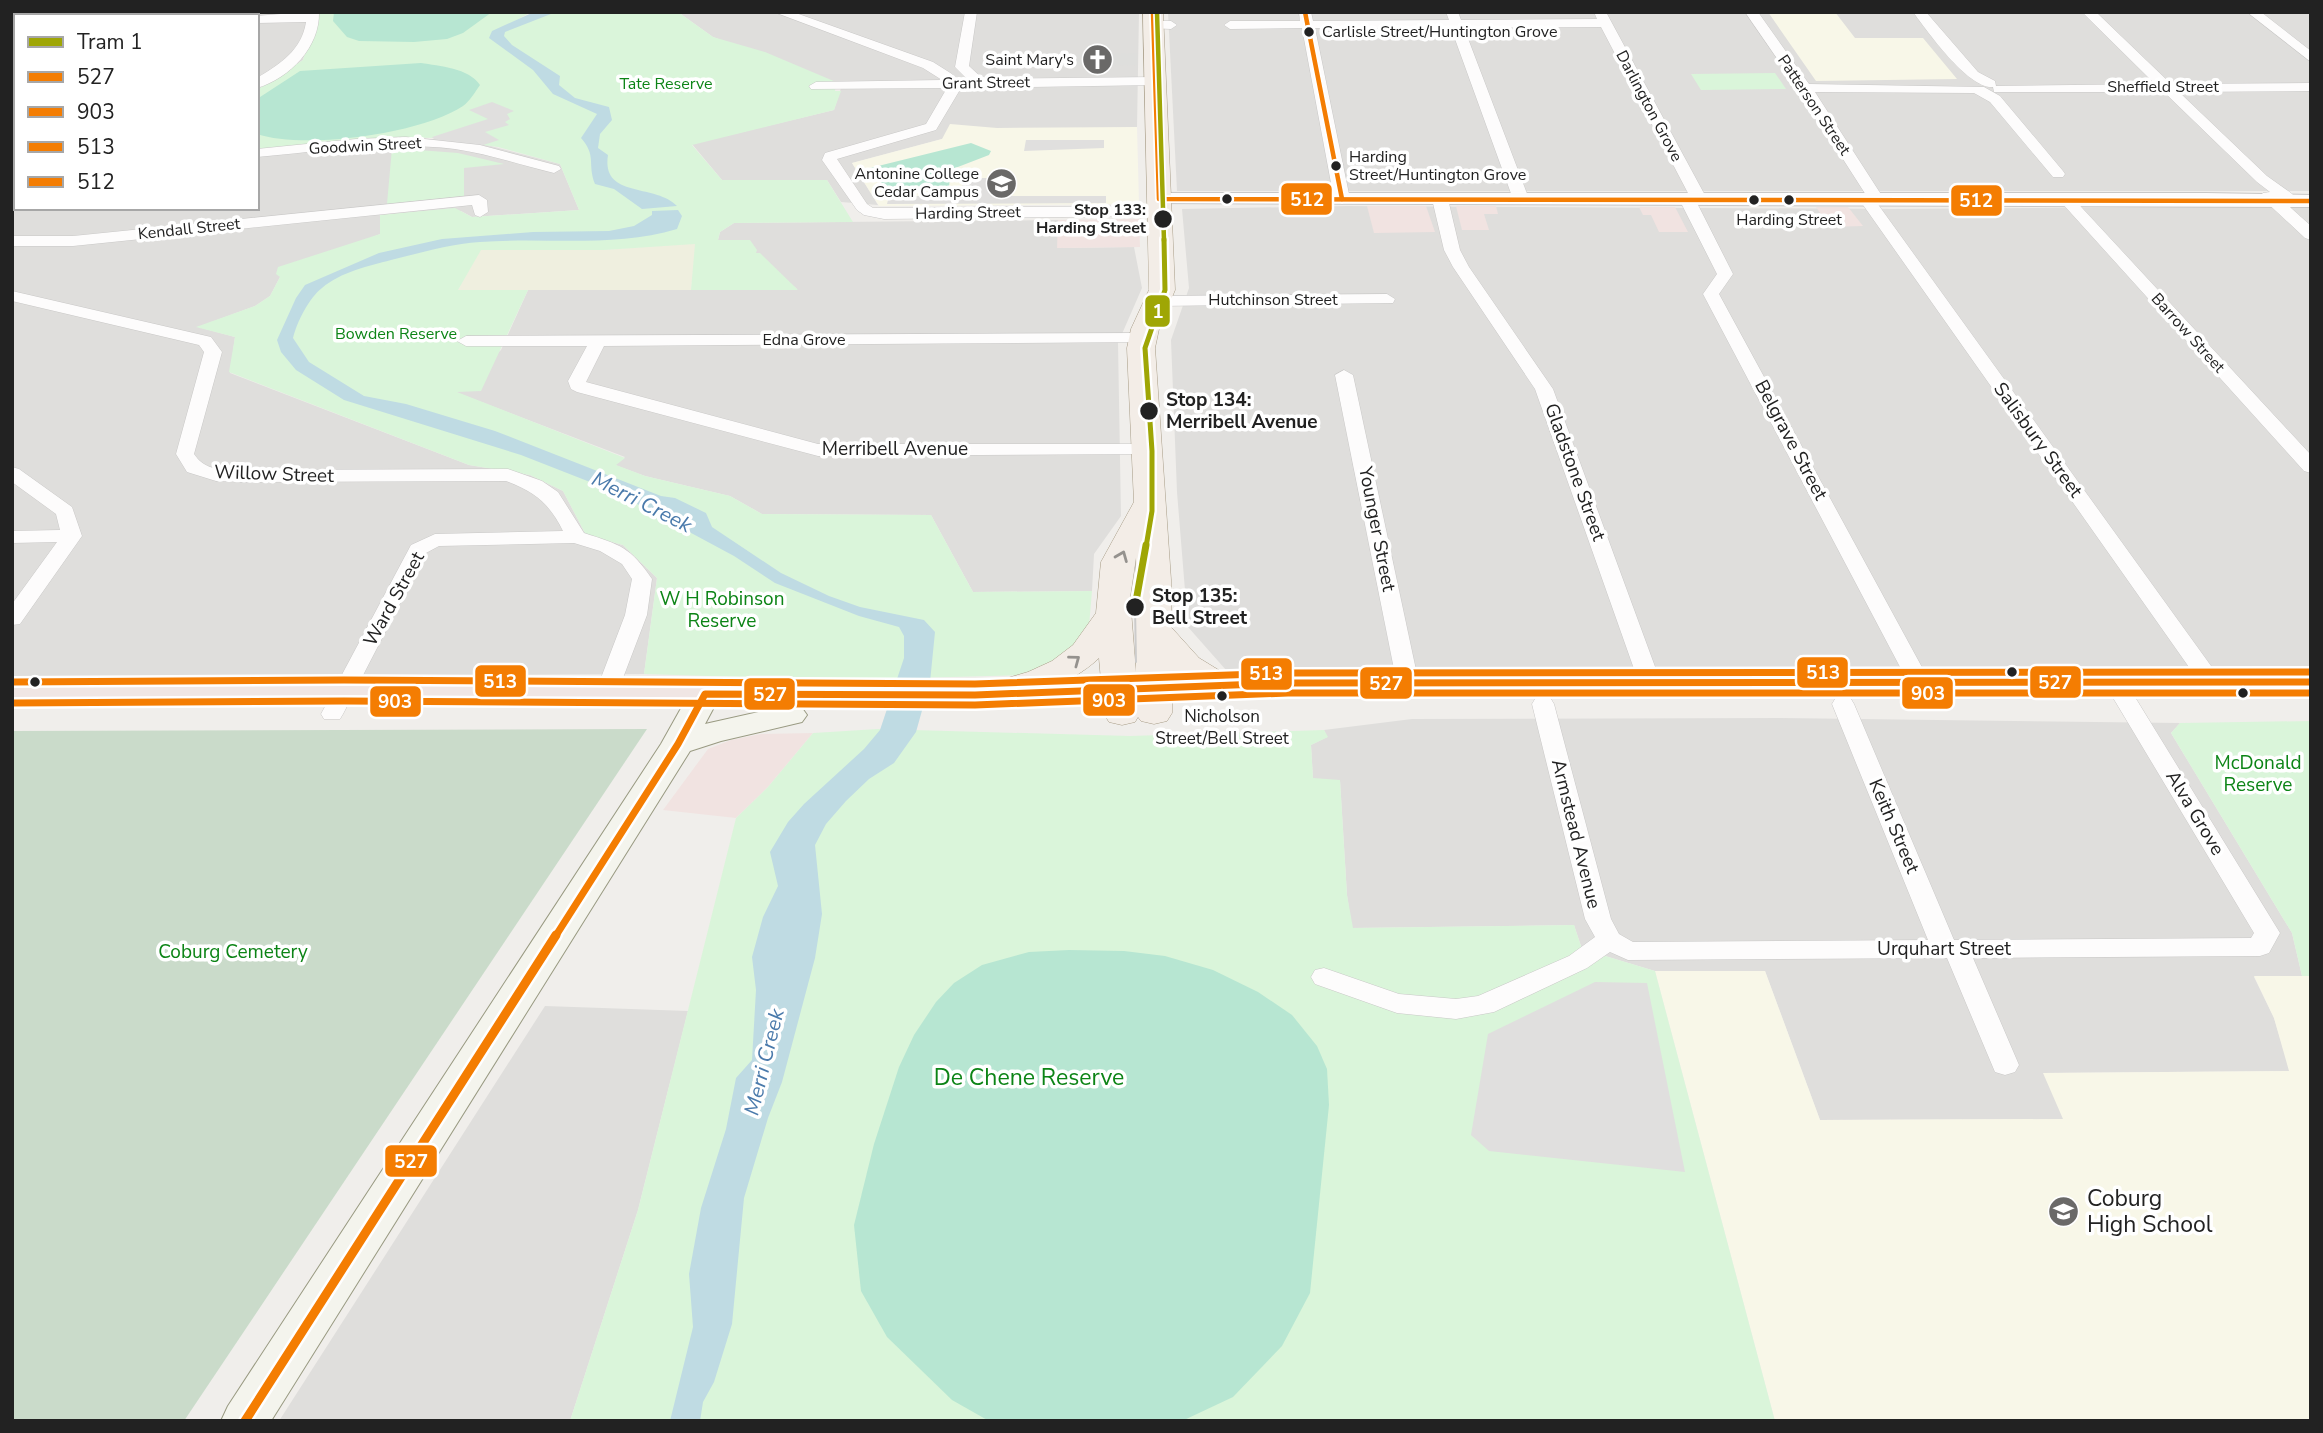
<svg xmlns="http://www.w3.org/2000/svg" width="2323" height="1433" font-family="'Nunito Sans',sans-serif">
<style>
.residential{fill:#dfdedc}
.commercial{fill:#f1e3e1}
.education{fill:#f8f7e8}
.religious{fill:#dededc}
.farmland{fill:#efefdf}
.cemetery{fill:#cadbca}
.park{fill:#daf5da}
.pitch{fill:#b7e6d2}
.parking{fill:#e0dfde}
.water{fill:#bfdbe3}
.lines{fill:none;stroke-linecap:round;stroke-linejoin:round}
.minor-casing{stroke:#c9c8c7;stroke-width:1}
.tertiary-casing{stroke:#c9c8c7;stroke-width:2}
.secondary-casing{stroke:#999a82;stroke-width:2}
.primary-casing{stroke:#a79c86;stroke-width:1}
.trunk-casing{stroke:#c5a2ac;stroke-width:2}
.minor{fill:#fdfcfc;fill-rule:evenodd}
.tertiary{fill:#fdfcfc;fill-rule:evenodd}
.secondary{fill:#f4f4ed;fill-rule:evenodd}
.primary{fill:#f3ede7;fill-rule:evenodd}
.trunk{fill:#f0e6e4;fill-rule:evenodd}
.tram{stroke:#ccc;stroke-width:2}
.bus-1-far1-casing{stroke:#fff;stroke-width:12}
.bus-1-casing{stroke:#fff;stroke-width:14}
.bus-2-casing{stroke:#fff;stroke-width:12}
.bus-3-casing{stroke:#fff;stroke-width:12}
.bus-4-casing{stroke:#fff;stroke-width:8}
.bus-1-far1{stroke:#f47d02;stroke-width:7}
.bus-1{stroke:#f47d02;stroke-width:9}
.bus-2{stroke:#f47d02;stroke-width:7}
.bus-3{stroke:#f47d02;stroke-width:7}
.bus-4{stroke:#f47d02;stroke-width:4.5}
.tram-1-far2-casing{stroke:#fff;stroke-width:8}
.tram-1-far1-casing{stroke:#fff;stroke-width:10}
.tram-1-casing{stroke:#fff;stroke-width:12}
.tram-1-far2{stroke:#9fa605;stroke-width:4.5}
.tram-1-far1{stroke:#9fa605;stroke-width:5}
.tram-1{stroke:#9fa605;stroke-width:7}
.oneway{stroke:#95928e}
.bus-dot{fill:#222;stroke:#fff;stroke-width:2.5}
.labels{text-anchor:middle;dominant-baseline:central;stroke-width:7;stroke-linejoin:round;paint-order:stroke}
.far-bus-label{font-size:16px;fill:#222;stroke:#fff;text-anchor:start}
.far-poi-label{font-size:16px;fill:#222;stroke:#fff;text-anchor:end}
.far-street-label{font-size:16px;fill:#222;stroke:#fff}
.far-park-label{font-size:16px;fill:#0c8416;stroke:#fff}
.far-stop-label{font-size:16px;font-weight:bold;fill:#222;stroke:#fff;text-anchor:end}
.bus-label{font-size:17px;fill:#222;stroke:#fff}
.stop-label{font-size:19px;font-weight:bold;fill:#222;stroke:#fff;text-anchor:start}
.street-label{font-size:19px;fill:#222;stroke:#fff}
.park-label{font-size:19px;fill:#0c8416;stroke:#fff}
.water-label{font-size:21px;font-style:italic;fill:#4a7aab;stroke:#fff}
.near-park-label{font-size:23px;fill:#0c8416;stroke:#fff}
.near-poi-label{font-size:23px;fill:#222;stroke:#fff;text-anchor:start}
.line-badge{stroke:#fff;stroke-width:2.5}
.badge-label{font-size:19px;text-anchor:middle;font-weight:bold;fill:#fff}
</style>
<rect width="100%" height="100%" fill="#f0eeeb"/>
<g class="residential">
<path d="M12,12H316L303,60L257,90V16H16V208H257V150L392,137L471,141L560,164L579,210L472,217L461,211L380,216V234L280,277L270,296L255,306L198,327L235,337L230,373L469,465L530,475L563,491L586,535L623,545L657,578L644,674L12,677Z"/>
<path d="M678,12H1139L1137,127L942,139L852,163L878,205L841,202L827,180H722L692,144L834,110L842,85L713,37Z"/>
<path d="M1168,12H2311V191H1177Z"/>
<path d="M1347,206L1892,209L2311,206V668L1226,670L1188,627L1177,492L1171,340L1189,288L1182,209Z"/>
<path d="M1058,220V248L1134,247L1142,288L1118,343L1121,516L1094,554L1092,591L973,592L931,515L762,514L730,496L645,476L615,465L625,457L455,392L501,350L528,290L797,289L756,253L718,240L720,232L734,223Z"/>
<path d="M1781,718L2180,723L2171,733L2292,933L2302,976L2254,977L2274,1018L2290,1071L2044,1073L2064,1119L1820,1120L1765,971H1655L1582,949L1574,925L1352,928L1347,895L1340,781L1313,779L1311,745L1327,737L1324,730L1412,719Z"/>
<path d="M545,1006L688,1011L638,1210L570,1421H279Z"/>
</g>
<g class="commercial">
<path d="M1367,206H1426L1435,232L1374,233Z"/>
<path d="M1456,206H1496L1498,214H1484L1489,230H1462Z"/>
<path d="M1639,207H1675L1688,232H1659L1651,215H1643Z"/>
<path d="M1816,207H1848L1863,226L1830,227Z"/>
<path d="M1139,219L1140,247L1057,248L1058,220Z"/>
<path d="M813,733L768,787L736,818L663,810L708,749L731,740L761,734Z"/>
</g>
<g class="education">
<path d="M1768,12H1835L1855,38H1923L1957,79L1816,81Z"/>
<path d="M950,124L997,128L1137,127L1139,204L879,206L852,163L942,139Z"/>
<path d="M1655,971H1765L1820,1120L2063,1119L2043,1073L2289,1071L2274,1018L2254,976H2311V1421H1775Z"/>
</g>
<path class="religious" d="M1137,53V65L1056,66L1058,55Z"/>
<path class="farmland" d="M696,243L691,290H458L480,250H604Z"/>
<path class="cemetery" d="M647,729L184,1421H12V731Z"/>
<g class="park">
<path d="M318,12H531L510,24L540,12H678L713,37L765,52L836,82L835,91H841L834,110L692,145L722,180H827L853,222L734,223L720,232L718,240H750L757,250L756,253H760L798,290H691L695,244L604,250H481L458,290H528L481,391L457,392L625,458L616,465L645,476L730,496L762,514L931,515L973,592L1092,591L1089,626L1075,647L1056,661L1023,675L838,680L644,674L657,578L623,545L586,535L563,491L530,475L469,465L229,372L235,337L196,327L255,306L270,296L280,277L276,274L278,267L380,234V215L455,208L472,217L579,210L560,164L498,147L434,138L392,137L257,150V90L303,60Z"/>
<path d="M1775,73L1786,89L1701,90L1691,74Z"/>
<path d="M392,148L458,153L504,164L464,168V196L387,204Z"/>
<path d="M2311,721V976H2302L2292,933L2171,733L2180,723Z"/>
<path d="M878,729L1130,736L1324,730L1328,737L1311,745L1313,778L1340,780L1347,895L1353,928L1574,925L1582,949L1655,971L1775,1421H570L638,1210L736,818L768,787L813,733Z"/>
</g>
<g class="pitch">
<path d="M334,12H492L463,33L447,39L414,42L359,41L347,37L333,21Z"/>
<path d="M421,63C439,66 469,68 480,85C475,92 470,101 463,106C421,134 304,150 257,134V99L300,71Z"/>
<path d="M971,143L991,151L989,155L950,170L949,190H887L870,168Z"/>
<path d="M1069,950L1124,951L1165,956L1213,970L1258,992L1292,1015L1317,1046L1327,1069L1329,1105L1310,1293L1282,1346L1233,1397L1182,1421H989L952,1400L887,1337L861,1291L854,1225L874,1144L899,1067L914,1035L936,1002L954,983L982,965L1029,952Z"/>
</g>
<g class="parking">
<path d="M492,102L514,111L507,114L510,119L505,122L509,125L485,132L499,140L477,147L436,141L432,137L488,119L469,110Z"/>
<path d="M1026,140H1104V148L1024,151Z"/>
<path d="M964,178H997L995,196H1106V203L887,204L889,196H960Z"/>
<path d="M1595,982L1647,983L1685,1172L1489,1151L1471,1135L1488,1034Z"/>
</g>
<g class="water">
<path d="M534,12H556L505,32L504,36L512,45L560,76L559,85L575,98L609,107L612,120L600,134L598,148L608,155C601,199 655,183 677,206L642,209L614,189L595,184C587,164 597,156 581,138L597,114L553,94L533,70L489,38L492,31Z"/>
<path d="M678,210L682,216L677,229C614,248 545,237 480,242C450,244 420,253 391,260C368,266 341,272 322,288C309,298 297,322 293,338L309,362L364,396L406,404L495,431L661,496L675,498L706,513L712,527L781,573L829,596L860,607L924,620L935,632L930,682L916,732L894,763L869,779L846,801L826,824L815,845L822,914L815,958L782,1082L768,1118L744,1198L732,1324L714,1382L703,1402L700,1421H670L693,1327L689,1274L701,1208L726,1129L736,1078L752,1060L756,990L752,957L763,917L778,886L770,852L788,822L804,804L864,749L880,730L904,658V636L899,627L859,616L775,583L734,556L613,491L521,455L344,400L296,370L281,352L277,340L296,298L305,285L379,253L442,239L533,232L609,231L634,226L652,215V211Z"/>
</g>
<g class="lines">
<defs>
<g id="minor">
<path d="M307,12H319C320,47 290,78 257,88V78C280,64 302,50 306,22L257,23V16H255Z"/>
<path d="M774,12H793L933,62L952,74L955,80H968L955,67L965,12H977L969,66L983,79L1156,77L1163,81L1156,85L961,88L936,130L837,159L867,204L873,208L1160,206L1168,211L1160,216L884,219L864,215L857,210L822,160L825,153L926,124L947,88L811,89L809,86L816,82L942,80L923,68Z"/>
<path d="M1299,12H1311L1313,21L1449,20L1446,12H1458L1461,20L1597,19L1594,12H1606L1707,199L1704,202L1697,203L1733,274L1719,294L1930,682L1927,687H1911L1908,682L1703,294L1717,274L1679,199L1682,196L1689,195L1601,27L1464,28L1529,199L1521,204L1513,199L1451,28H1315L1350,199L1342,204L1334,199L1302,28L1230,29L1224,25L1230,21H1300Z"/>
<path d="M1745,12H1758L1809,84L1984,87L2000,96L2063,171L2065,174L2063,177H2053L1990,102L1974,93L1815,92L1884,199L1877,203L2219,677L2222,682L2219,687H2203L1861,202L1858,199L1866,195L1798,89Z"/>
<path d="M1913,12H1926L1978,72L1995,81L1996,86L2155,84L2082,12H2096L2171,84L2311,83V91L2179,92L2267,176L2291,193L2294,196L2291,199H2281L2311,226V240L2305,238L2263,199L2260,196L2263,193L2270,192L2257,182L2164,92H1994L1993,87C1968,89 1928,32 1913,12Z"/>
<path d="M2247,12H2261L2311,51V62Z"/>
<rect x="12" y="17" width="4" height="8"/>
<path d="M1154,21H1171L1177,25L1171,29L1149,28L1148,25Z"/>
<path d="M16,87V97L12,98V88Z"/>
<path d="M406,137L480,145L559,166L561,169L554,173C521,165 489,154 455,149C389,141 323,151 257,157V149L356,139Z"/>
<rect x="12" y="162" width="4" height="8"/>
<path d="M1440,194L1448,199L1460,250L1469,267L1553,389L1661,683L1658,688H1642L1639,683L1535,389L1453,267L1444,250L1432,199Z"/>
<path d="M2066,194L2071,196L2311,455V473L2304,471L2061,202L2058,199L2061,196Z"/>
<path d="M479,195L487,200L488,212L480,217L475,215L472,205L73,246H12V236H73Z"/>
<path d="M12,291L211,337L222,352L194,454C206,472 225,470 244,470L508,469L542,481L558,492L584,533C621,545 630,547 652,579L647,615L618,691L615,696H599L596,691L625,615L632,579L622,564L600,551L574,543L439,546L426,553L343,714L340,719H324L321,714L411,545L435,534L563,531C549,503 535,492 506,481L244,482L216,481L187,472L176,454L204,352L199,345L12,301Z"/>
<path d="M1387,294L1395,299L1393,303L1159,306L1151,301L1159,296Z"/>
<path d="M1142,333L1151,338L1148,342L604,346L586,382L818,444H1153L1155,448L1153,452L1146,454L818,456L577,392L571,389L568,381L587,346H466L457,341L466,336Z"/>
<path d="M1344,370L1353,375L1419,684L1416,689H1400L1397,684L1335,375Z"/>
<path d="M12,467L19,469L72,507L82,536L20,624L12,625V604L57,542L12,543V531L60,530L56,514L12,482Z"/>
<path d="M2114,674L2122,676L2280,933L2269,953L2260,956L1973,958L2019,1065L2015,1072L2005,1075L1995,1072L1947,958L1628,960L1610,952L1587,968L1494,1012L1456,1019L1397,1013L1315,984L1311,977L1315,970L1324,968L1399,994L1456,999L1478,996L1569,956L1595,937L1585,919L1532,704L1535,699H1551L1554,704L1611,919L1619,934L1633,942L1928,940L1832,704L1835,699H1851L1854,704L1954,940L2251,938L2254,933L2103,681L2106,676Z"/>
</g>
<path id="tertiary" d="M1159,193H2206L2311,195V207L1152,203L1149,199L1152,195Z"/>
<path id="secondary" d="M705,684L717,687L721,694L705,724L790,705L802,708L807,715L802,722L721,741L690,751L271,1421H221L228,1406L661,744L689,694L693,687Z"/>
<path id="primary" d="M1143,12H1163L1175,290L1159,329L1155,348L1171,580V627L1199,658L1230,677L1235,685L1230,693C1208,698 1189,686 1172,672V713L1167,721L1154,724L1141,721L1138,717L1135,722L1122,725L1109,722L1104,714L1099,658C1075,682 1011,711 977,703L972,695L977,687L1028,672L1052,661L1073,645L1096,613L1101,562L1134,502L1127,348L1131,329L1149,290ZM1136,558V672L1130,598Z"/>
<path id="trunk" d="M2311,671V693L1288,694L975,706L344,701L12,704V682L344,679L975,684L1288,672Z"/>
</defs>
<use href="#minor" class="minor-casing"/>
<use href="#tertiary" class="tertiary-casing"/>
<use href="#secondary" class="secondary-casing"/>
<use href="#primary" class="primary-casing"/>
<use href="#trunk" class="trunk-casing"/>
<use href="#minor" class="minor"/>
<use href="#tertiary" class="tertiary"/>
<use href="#secondary" class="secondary"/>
<use href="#primary" class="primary"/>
<use href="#trunk" class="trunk"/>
<path class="tram" d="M1135,607L1136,662"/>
<defs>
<path id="bus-1-far1" d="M555,937L678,744L705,694L975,695L1288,683L2311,682"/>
<path id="bus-1" d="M245,1421L556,935"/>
<path id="bus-2" d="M12,703L344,701L975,705L1288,693H2311"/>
<path id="bus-3" d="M12,682L344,680L975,684L1288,673L2311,672"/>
<g id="bus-4">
<path d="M1153,12L1159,199L2311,201"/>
<path d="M1305,12L1342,199"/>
</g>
</defs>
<use href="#bus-1-far1" class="bus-1-far1-casing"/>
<use href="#bus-1" class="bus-1-casing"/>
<use href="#bus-2" class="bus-2-casing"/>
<use href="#bus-3" class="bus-3-casing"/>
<use href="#bus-4" class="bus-4-casing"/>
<use href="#bus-1-far1" class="bus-1-far1"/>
<use href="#bus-1" class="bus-1"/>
<use href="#bus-2" class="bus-2"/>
<use href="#bus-3" class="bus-3"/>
<use href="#bus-4" class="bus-4"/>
<defs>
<path id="tram-1-far2" d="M1157,12L1164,241"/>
<path id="tram-1-far1" d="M1146,547L1152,511V451L1145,348L1165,290L1164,239"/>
<path id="tram-1" d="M1135,607L1146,545"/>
</defs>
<use href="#tram-1-far2" class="tram-1-far2-casing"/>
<use href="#tram-1-far1" class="tram-1-far1-casing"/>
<use href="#tram-1" class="tram-1-casing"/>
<use href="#tram-1-far2" class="tram-1-far2"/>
<use href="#tram-1-far1" class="tram-1-far1"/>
<use href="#tram-1" class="tram-1"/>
</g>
<defs><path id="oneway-chevron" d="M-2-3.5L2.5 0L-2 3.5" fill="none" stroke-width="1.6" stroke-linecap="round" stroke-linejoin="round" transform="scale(1.75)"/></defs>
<g class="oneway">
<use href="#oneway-chevron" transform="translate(1122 556) rotate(-68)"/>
<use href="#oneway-chevron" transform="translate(1075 660) rotate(-37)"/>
</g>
<defs>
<symbol id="church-disc" viewBox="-11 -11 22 22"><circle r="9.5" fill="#6a6968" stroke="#fff"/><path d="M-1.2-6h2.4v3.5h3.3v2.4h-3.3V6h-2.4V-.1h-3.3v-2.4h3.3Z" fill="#fff"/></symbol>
<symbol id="school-disc" viewBox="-11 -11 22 22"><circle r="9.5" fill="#6a6968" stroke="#fff"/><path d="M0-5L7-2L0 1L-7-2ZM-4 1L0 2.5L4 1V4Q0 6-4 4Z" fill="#fff"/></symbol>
</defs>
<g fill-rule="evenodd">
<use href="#church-disc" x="1080" y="42" width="35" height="35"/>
<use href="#school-disc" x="984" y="166" width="35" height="35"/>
<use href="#school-disc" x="2046" y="1194" width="35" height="35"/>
</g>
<g class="bus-dot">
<circle cx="1309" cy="32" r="6"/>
<circle cx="1336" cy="166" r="6"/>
<circle cx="1227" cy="199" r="6"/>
<circle cx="1754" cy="200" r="6"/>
<circle cx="1789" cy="200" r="6"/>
<circle cx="1163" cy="219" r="10"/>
<circle cx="1149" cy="411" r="10"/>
<circle cx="1135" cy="607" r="10"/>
<circle cx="2012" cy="672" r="6"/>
<circle cx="35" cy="682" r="6"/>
<circle cx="2243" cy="693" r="6"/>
<circle cx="1222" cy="696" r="6"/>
</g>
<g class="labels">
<g class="far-bus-label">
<text x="1322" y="32">Carlisle Street/Huntington Grove</text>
<text x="1349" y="157">Harding<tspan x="1349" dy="18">Street/Huntington Grove</tspan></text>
<text x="1789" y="220" text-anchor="middle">Harding Street</text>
</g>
<g class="far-poi-label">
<text x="1074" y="60">Saint Mary's</text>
<text x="979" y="174">Antonine College<tspan x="979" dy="18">Cedar Campus</tspan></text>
</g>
<g class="far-street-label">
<text transform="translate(986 83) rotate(-1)">Grant Street</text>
<text x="2163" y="87">Sheffield Street</text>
<text transform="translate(1814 105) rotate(56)">Patterson Street</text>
<text transform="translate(1649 106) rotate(62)">Darlington Grove</text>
<text transform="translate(365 146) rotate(-3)">Goodwin Street</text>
<text transform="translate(968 213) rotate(-1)">Harding Street</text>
<text transform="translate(189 229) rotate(-6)">Kendall Street</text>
<text x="1273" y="300">Hutchinson Street</text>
<text transform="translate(2188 333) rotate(48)">Barrow Street</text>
<text x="804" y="340">Edna Grove</text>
</g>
<g class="far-park-label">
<text x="666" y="84">Tate Reserve</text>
<text x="396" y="334">Bowden Reserve</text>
</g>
<g class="far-stop-label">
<text x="1146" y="210">Stop 133:<tspan x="1146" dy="18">Harding Street</tspan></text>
</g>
<g class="bus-label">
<text x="1222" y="716">Nicholson<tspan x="1222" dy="22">Street/Bell Street</tspan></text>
</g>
<g class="stop-label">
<text x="1166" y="400">Stop 134:<tspan x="1166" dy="22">Merribell Avenue</tspan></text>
<text x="1152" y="596">Stop 135:<tspan x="1152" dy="22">Bell Street</tspan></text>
</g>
<g class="street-label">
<text transform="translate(1791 440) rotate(62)">Belgrave Street</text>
<text transform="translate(2038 440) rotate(54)">Salisbury Street</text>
<text x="895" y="449">Merribell Avenue</text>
<text transform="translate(1575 472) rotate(70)">Gladstone Street</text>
<text transform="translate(274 474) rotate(2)">Willow Street</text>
<text transform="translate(1377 529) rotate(79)">Younger Street</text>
<text transform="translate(394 599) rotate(-61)">Ward Street</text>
<text transform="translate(2195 813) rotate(59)">Alva Grove</text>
<text transform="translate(1894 826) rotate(67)">Keith Street</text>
<text transform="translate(1576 834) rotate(76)">Armstead Avenue</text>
<text x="1944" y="949">Urquhart Street</text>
</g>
<g class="park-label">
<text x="722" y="599">W H Robinson<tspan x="722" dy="22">Reserve</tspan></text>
<text x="2258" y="763">McDonald<tspan x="2258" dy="22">Reserve</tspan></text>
<text x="233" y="952">Coburg Cemetery</text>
</g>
<g class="water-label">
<text transform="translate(642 502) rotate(27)">Merri Creek</text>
<text transform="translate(764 1062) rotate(-76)">Merri Creek</text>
</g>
<g class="near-park-label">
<text x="1029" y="1077">De Chene Reserve</text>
</g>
<g class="near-poi-label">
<text x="2087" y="1198">Coburg<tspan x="2087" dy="26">High School</tspan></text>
</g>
</g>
<g class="line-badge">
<rect x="1280" y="182" width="53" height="34" rx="7" fill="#f47d02"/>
<rect x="1950" y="184" width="53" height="33" rx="7" fill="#f47d02"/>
<rect x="1144" y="294" width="27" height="34" rx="7" fill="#9fa605"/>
<rect x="1796" y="656" width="53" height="33" rx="7" fill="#f47d02"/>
<rect x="1240" y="657" width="53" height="34" rx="7" fill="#f47d02"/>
<rect x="474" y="664" width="53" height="34" rx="7" fill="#f47d02"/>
<rect x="2029" y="665" width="53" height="34" rx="7" fill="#f47d02"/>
<rect x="1359" y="666" width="54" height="34" rx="7" fill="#f47d02"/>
<rect x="1901" y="676" width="53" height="34" rx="7" fill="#f47d02"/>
<rect x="743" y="677" width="53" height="34" rx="7" fill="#f47d02"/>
<rect x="1082" y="683" width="54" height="34" rx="7" fill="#f47d02"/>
<rect x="369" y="685" width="53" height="33" rx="7" fill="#f47d02"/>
<rect x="384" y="1144" width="54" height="34" rx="7" fill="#f47d02"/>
</g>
<g class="badge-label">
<text x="1307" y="206">512</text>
<text x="1976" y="207">512</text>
<text x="1158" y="318">1</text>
<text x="1823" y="679">513</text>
<text x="1266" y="680">513</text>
<text x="500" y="688">513</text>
<text x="2055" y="689">527</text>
<text x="1386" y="690">527</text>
<text x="1928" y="700">903</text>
<text x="770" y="701">527</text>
<text x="1109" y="707">903</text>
<text x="395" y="708">903</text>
<text x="411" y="1168">527</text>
</g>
<rect width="2323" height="1433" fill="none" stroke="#222222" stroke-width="28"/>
<rect x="14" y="14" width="245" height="196" fill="#ffffff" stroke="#a7a7a7" stroke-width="2"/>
<rect x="28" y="37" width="35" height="10" fill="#9fa605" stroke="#a7a7a7" stroke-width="2"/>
<text x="77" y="49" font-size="21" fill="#222222">Tram 1</text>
<rect x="28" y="72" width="35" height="10" fill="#f47d02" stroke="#a7a7a7" stroke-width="2"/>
<text x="77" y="84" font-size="21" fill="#222222">527</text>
<rect x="28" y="107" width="35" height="10" fill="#f47d02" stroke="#a7a7a7" stroke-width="2"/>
<text x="77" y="119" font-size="21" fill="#222222">903</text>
<rect x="28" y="142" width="35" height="10" fill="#f47d02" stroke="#a7a7a7" stroke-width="2"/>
<text x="77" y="154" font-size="21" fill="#222222">513</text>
<rect x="28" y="177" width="35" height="10" fill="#f47d02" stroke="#a7a7a7" stroke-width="2"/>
<text x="77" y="189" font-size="21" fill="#222222">512</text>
</svg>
